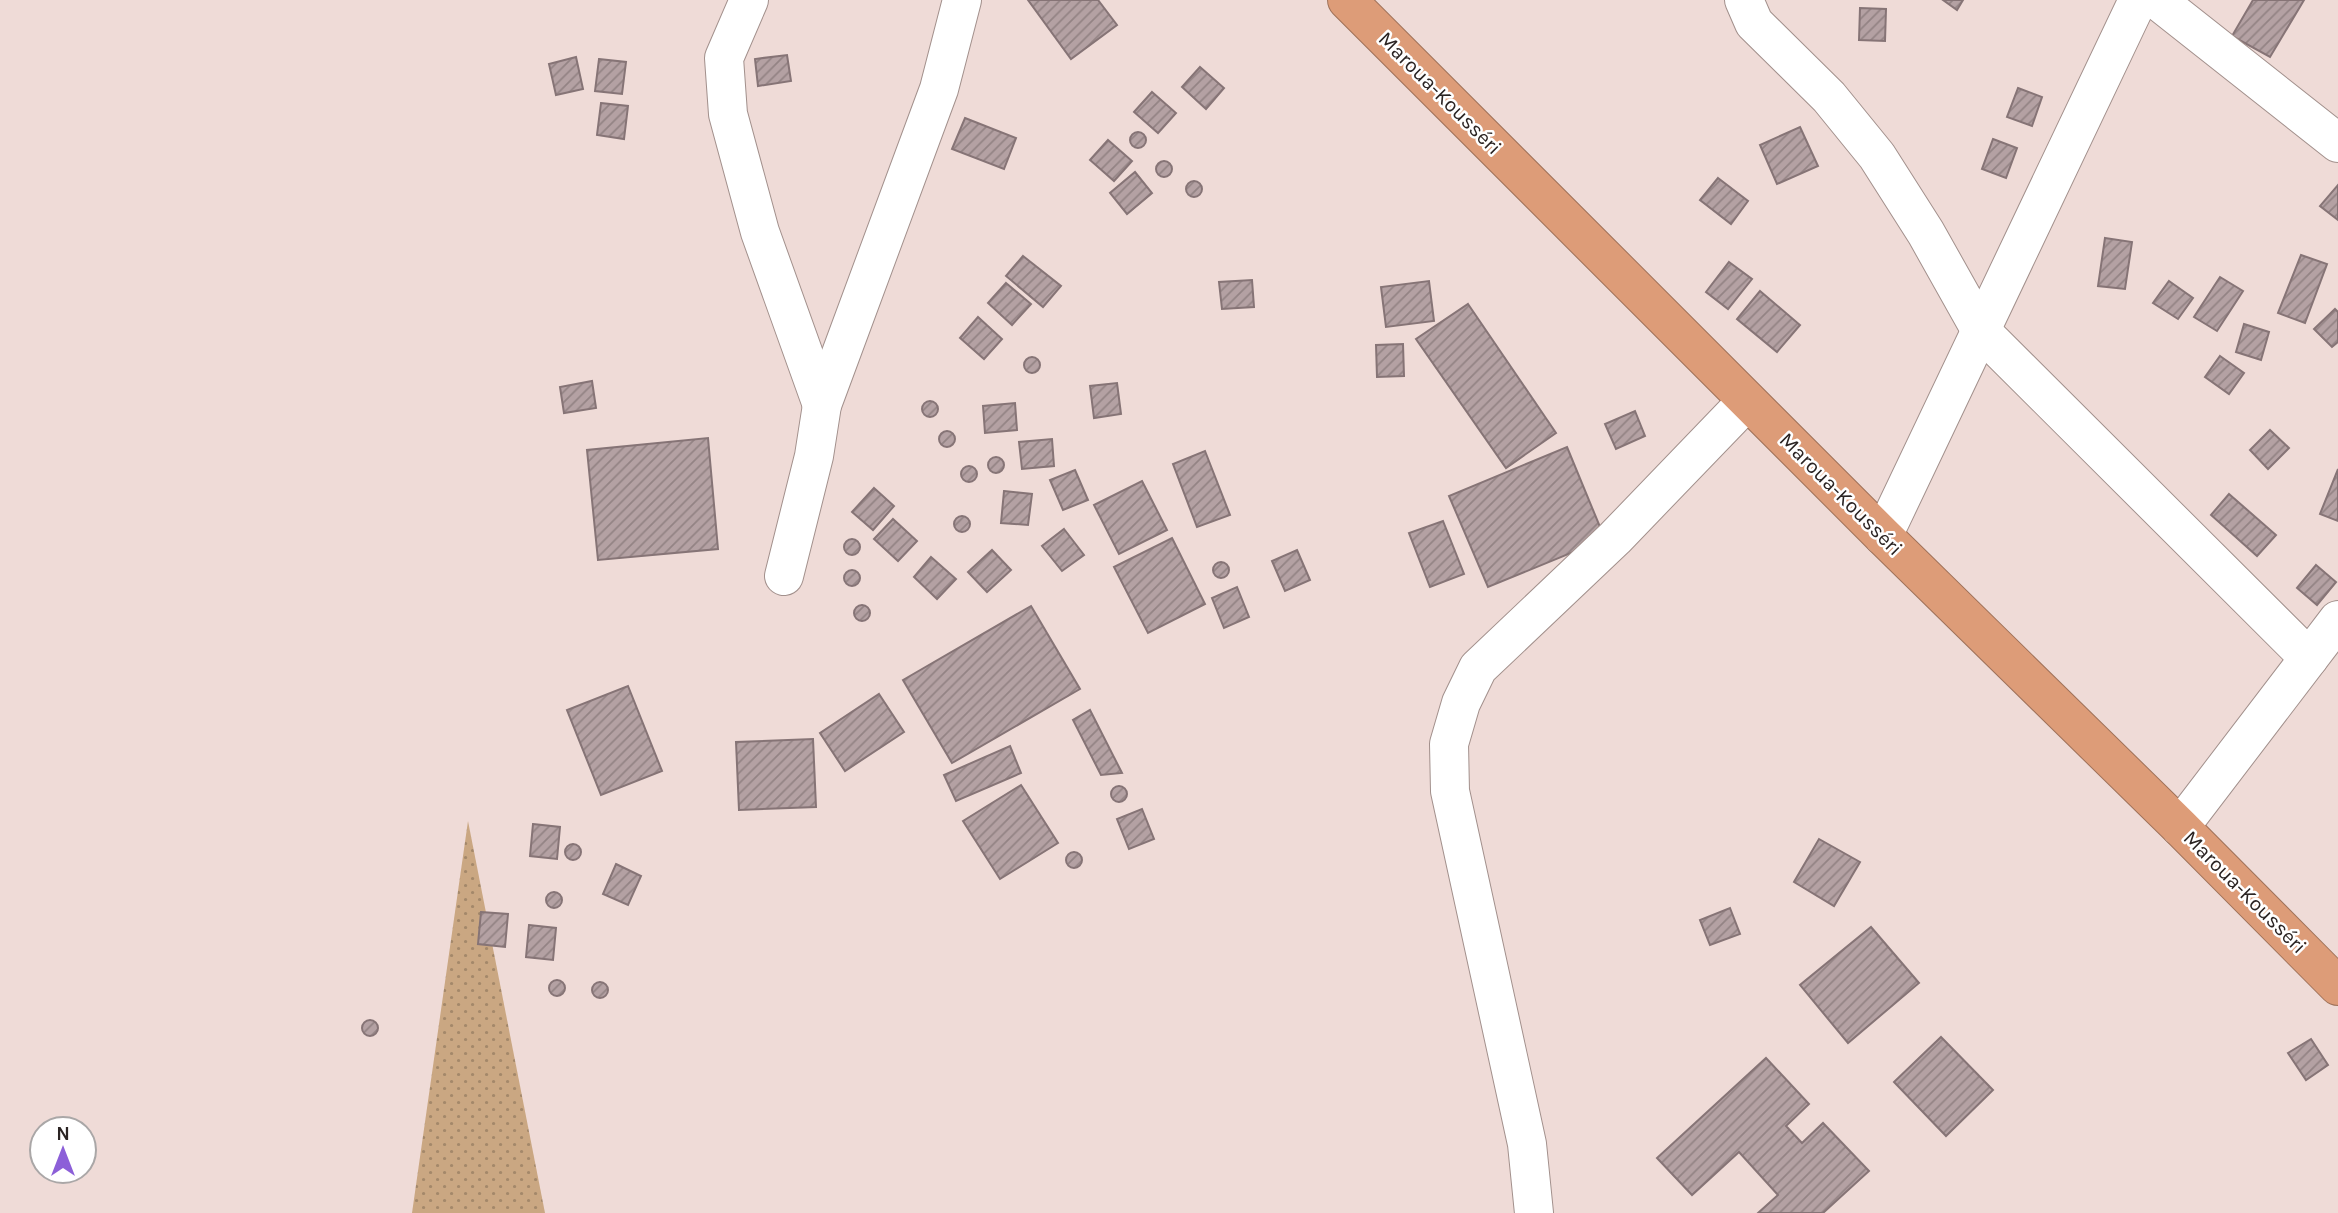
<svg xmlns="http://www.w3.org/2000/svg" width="2338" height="1213" font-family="Karla,sans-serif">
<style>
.grass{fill:url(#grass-dots)}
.building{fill:url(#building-hatch);stroke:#867476;stroke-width:2}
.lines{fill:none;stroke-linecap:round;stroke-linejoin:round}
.minor-casing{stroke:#a2908c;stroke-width:40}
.highway-casing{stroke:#9f725a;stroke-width:40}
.minor{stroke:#fff;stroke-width:38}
.highway{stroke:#dd9c78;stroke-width:38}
.labels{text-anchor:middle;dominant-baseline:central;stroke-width:5;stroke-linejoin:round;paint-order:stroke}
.street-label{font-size:21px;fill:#2b2423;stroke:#fff}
</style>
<defs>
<pattern id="grass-dots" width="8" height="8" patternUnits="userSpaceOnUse" patternTransform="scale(1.75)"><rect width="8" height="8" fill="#caa782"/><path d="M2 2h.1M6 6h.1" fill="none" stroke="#a4886a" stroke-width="1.8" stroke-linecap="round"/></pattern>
<pattern id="building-hatch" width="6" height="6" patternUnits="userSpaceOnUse" patternTransform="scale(1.75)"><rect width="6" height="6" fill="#b4a1a3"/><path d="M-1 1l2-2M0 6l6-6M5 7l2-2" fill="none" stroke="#938384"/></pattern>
</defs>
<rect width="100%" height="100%" fill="#efdbd7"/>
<path class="grass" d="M468,821L545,1213H412Z"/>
<g class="building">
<path d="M1028,0H1098L1117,25L1071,59Z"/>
<path d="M1943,0H1963L1957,10Z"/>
<path d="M2253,0H2304L2270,57L2232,36Z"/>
<path d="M1860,8L1886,9L1885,41L1859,40Z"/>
<path d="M787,55L791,81L758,86L755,59Z"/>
<path d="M576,57L583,89L556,95L549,64Z"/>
<path d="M599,59L626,62L622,94L595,91Z"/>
<path d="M1200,67L1224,88L1206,109L1182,87Z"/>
<path d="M2018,88L2042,97L2032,126L2007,117Z"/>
<path d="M1152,92L1176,113L1158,133L1134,112Z"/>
<path d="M601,103L628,106L624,139L597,135Z"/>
<path d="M965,118L1016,138L1004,169L952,149Z"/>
<path d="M1800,127L1818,166L1777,184L1760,145Z"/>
<circle cx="1138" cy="140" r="8"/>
<path d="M1993,139L2017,148L2006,178L1982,169Z"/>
<path d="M1108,140L1132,161L1114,181L1090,160Z"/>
<circle cx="1164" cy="169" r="8"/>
<path d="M1135,172L1152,193L1127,214L1110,193Z"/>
<path d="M1718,178L1748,201L1731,224L1700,200Z"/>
<circle cx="1194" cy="189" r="8"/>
<path d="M2338,185V220L2320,206Z"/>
<path d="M2105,238L2132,242L2125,289L2098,286Z"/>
<path d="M2301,255L2327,264L2305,323L2278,313Z"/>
<path d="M1023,256L1061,286L1043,307L1006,276Z"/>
<path d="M1729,262L1752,279L1728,309L1706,292Z"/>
<path d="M2220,277L2243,291L2217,331L2194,317Z"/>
<path d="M1252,280L1254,307L1222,309L1219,282Z"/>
<path d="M1429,281L1434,321L1386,327L1381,287Z"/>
<path d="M2169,281L2193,298L2178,319L2153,303Z"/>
<path d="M1006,283L1031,304L1012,325L988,303Z"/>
<path d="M1760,291L1800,325L1777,352L1737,319Z"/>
<path d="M1468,304L1556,433L1506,468L1416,339Z"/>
<path d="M2335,309L2338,312V342L2332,347L2314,329Z"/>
<path d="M978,317L1002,339L984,359L960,338Z"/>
<path d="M2244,324L2269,332L2261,360L2236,352Z"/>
<path d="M1403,344L1404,376L1377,377L1376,345Z"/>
<path d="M2220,356L2244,373L2229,394L2205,377Z"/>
<circle cx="1032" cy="365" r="8"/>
<path d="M592,381L596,408L564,413L560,387Z"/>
<path d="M1117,383L1121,414L1094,418L1090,386Z"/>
<circle cx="930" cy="409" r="8"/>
<path d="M1015,403L1017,430L985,433L983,406Z"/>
<path d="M1635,411L1645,436L1616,449L1605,424Z"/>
<path d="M2270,430L2289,448L2268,469L2250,450Z"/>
<circle cx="947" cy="439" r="8"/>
<path d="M708,438L718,549L598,560L587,450Z"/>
<path d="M1052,439L1054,466L1022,469L1019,442Z"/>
<path d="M1567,447L1605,539L1488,587L1449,496Z"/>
<path d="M1205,451L1230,515L1197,527L1173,464Z"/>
<circle cx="996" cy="465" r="8"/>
<circle cx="969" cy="474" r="8"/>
<path d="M2338,469V521L2320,514Z"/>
<path d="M1075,470L1088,500L1063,510L1050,480Z"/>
<path d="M1142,481L1167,530L1119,554L1094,505Z"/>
<path d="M874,488L894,506L873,530L852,512Z"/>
<path d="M1004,491L1032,494L1028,525L1001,523Z"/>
<path d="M2229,494L2276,535L2257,556L2211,515Z"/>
<circle cx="962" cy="524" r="8"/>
<path d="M893,519L917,541L898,561L874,539Z"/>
<path d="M1443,521L1464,574L1430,587L1409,533Z"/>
<path d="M1064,529L1084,555L1062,571L1042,546Z"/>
<path d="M1172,538L1205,604L1148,633L1114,567Z"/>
<circle cx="852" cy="547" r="8"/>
<path d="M992,550L1011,570L987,592L968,572Z"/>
<path d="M1297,550L1310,580L1285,591L1272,561Z"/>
<path d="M931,557L956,579L937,599L914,577Z"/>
<circle cx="1221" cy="570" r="8"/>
<path d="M2316,565L2336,582L2317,605L2297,588Z"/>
<circle cx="852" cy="578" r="8"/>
<path d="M1237,587L1249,617L1224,628L1212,598Z"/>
<circle cx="862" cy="613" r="8"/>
<path d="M1031,606L1080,689L952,763L903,680Z"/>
<path d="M628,686L662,771L601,795L567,710Z"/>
<path d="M879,694L904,732L845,771L820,733Z"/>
<path d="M1090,710L1122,773L1101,775L1073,720Z"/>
<path d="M813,739L816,807L739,810L736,742Z"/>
<path d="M1010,746L1021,773L956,801L944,775Z"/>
<path d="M1021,785L1058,843L1000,879L963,821Z"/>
<circle cx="1119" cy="794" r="8"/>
<path d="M1142,809L1154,839L1129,849L1117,819Z"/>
<path d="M533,824L560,827L557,859L530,856Z"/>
<path d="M1819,839L1860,862L1834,906L1794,882Z"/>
<circle cx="573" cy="852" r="8"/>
<circle cx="1074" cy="860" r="8"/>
<path d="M616,864L641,876L628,905L603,894Z"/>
<circle cx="554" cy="900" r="8"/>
<path d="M1730,908L1740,934L1710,945L1700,920Z"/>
<path d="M481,912L508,914L505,947L478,944Z"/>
<path d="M529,925L556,928L553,960L526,957Z"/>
<path d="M1871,927L1919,983L1848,1043L1800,985Z"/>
<circle cx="557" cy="988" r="8"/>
<circle cx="600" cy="990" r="8"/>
<circle cx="370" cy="1028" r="8"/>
<path d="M1941,1037L1993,1090L1946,1136L1894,1082Z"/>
<path d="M2311,1039L2328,1065L2306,1080L2288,1053Z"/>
<path d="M1766,1058L1809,1104L1786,1126L1802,1143L1823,1123L1869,1171L1823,1213H1758L1778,1195L1739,1152L1692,1195L1657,1158Z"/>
</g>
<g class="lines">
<defs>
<g id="minor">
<path d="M749,0L724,58L728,114L760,232L822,405"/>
<path d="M1744,0L1754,23L1829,97L1877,156L1926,233L1981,331L2309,658"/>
<path d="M2157,0L2338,143"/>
<path d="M1883,536L2138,0"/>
<path d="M784,576L814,456L822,405L939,89L962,0"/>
<path d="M2180,827L2338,620"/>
<path d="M1534,1213L1527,1144L1450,791L1449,744L1461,703L1478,668L1615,538L1747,401"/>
</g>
<path id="highway" d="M1347,0L1883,536L2180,827L2338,986"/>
</defs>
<use href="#minor" class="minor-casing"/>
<use href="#highway" class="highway-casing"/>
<use href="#minor" class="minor"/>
<use href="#highway" class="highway"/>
</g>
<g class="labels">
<g class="street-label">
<text transform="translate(1440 93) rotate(45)">Maroua-Kousséri</text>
<text transform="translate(1841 494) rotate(45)">Maroua-Kousséri</text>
<text transform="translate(2245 892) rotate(45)">Maroua-Kousséri</text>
</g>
</g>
<g transform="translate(63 1150)"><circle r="33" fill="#ffffff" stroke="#aaa7a7" stroke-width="2"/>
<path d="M0-5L12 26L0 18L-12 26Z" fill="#8c5fd8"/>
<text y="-10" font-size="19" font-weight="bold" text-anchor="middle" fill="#2b2423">N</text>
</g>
</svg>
